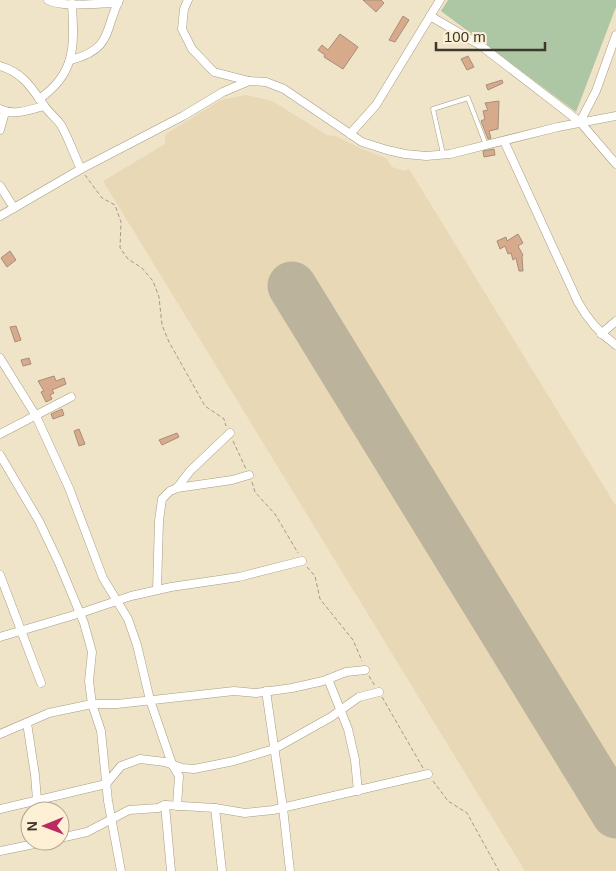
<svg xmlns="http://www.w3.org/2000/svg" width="616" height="871" font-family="Arial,sans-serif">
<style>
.built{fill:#e8d8b6}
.green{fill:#adc6a4}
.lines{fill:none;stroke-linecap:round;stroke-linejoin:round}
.runway{stroke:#bcb39c;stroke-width:49}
.building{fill:#d6aa8a;stroke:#a68e7c}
.service-casing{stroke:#a89d83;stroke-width:5}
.minor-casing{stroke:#a89d83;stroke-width:9}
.path{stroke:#a39a86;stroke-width:1;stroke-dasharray:4 2.5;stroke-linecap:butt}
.service{stroke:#fff;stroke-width:4}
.minor{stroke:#fff;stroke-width:8}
</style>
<rect width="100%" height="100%" fill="#efe3c8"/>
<path class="built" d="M246,95L272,101L327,135L336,136L362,149L386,158L392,167L405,171L409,169L616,506V871H525L103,181L165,144V135L169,132L221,100Z"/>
<path class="green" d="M448,0H616V7L576,112L441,11Z"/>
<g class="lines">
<path class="runway" d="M292,286L616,814"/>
</g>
<g class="building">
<path d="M363,0H381L384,3L376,12Z"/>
<path d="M403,16L409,20L395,42L389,40Z"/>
<path d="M340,34L358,47L343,69L324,57L325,55L318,50L322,45L328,50Z"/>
<path d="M468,56L474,67L467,70L461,59Z"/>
<path d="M502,80L503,83L488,90L486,85Z"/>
<path d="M499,101L498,129L489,131L491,138L488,139L481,121L485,119L483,111L488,110L485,103Z"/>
<path d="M494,149L495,155L484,157L483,151Z"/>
<path d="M518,234L523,243L518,246L523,255L522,256L523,271H519L516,258L513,260L511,253L508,254L505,246L500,249L497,241L506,237L507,241Z"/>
<path d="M10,251L16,260L7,267L1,258Z"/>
<path d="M16,326L21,340L15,342L10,327Z"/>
<path d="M29,358L31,364L23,366L21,360Z"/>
<path d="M54,376L56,381L64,378L66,384L52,390L54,393L50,395L52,399L46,402L41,392L44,391L38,381Z"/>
<path d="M62,409L64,415L53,419L51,414Z"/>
<path d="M79,429L85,444L79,446L74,431Z"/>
<path d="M177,433L179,437L162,445L159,440Z"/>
</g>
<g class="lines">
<defs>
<path id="service" d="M443,154L433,109L468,98L486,145"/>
<g id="minor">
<path d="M48,0C61,8 102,3 118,3"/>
<path d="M188,0L184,9L182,29L192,49L214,72L249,81"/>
<path d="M430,16L480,45L580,122L616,164"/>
<path d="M71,60C112,49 104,32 119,0"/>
<path d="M0,66C22,72 31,87 43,104C48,112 56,118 61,125C69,139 74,155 81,169"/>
<path d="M39,99C77,73 74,44 72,4"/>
<path d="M0,109C14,116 29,110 44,106"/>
<path d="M580,122L596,91L616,35"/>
<path d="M0,130L5,112"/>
<path d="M350,134L376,105L440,0"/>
<path d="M504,141L578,302C588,320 599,333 616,345"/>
<path d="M0,186L14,208"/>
<path d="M0,216L81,169L183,116L223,92L249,81L266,82L284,89L362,142L387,150L405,154L426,156L450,154L558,127L616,116"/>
<path d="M601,334L616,321"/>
<path d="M0,358L36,416L69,488L103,578L128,619L137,645L150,700L172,764L179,776L177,806"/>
<path d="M0,434L71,397"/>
<path d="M0,455L39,521L59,563L84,623L92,652L89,681L92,704L101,731L108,801L121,871"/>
<path d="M177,488L190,471L230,433"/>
<path d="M0,575L41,683"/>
<path d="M157,590L159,521L162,499L170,491L177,488L232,480L249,475"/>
<path d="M0,637L81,613L131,596L171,587L239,577L302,561"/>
<path d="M328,679L348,729L355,760L358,791"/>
<path d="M266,691L283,808L290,871"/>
<path d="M27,723L35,775L37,800"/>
<path d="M0,734L49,713L92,704H117L234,691L256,693L292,688L323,681L346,672L365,670"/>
<path d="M165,805L171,871"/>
<path d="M215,808L222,871"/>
<path d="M0,809L106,784L121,766L140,759L165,762L182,768L194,769L234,761L274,749L331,717L359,697L379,692"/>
<path d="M60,838L87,832L129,810L158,808L165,805L215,808L245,813L273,810L428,774"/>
<path d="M0,851L49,841"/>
</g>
</defs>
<use href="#service" class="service-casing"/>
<use href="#minor" class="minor-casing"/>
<g class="path">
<path d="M85,175L102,198L115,205L121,222L120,248L128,259L142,268L153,281L159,297L162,325L169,342L205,406L224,419L226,426"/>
<path d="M233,441L246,469"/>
<path d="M252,482L255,492L275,514L298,553"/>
<path d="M307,567L315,576L320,599L353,640L362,661"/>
<path d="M369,676L375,686"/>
<path d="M382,697L423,768"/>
<path d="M433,781L448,801L467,813L499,871"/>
</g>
<use href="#service" class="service"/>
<use href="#minor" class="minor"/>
</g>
<g transform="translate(45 826) rotate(269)"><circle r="24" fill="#fdf0d5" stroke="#b0a692"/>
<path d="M0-4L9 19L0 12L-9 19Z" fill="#b82c63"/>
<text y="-8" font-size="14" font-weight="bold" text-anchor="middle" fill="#3c382d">N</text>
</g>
<path d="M436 42v8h109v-8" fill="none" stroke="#3c382d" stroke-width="2.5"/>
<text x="444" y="42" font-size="15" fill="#3c382d" stroke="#fdf0d5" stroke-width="4" paint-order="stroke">100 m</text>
</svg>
